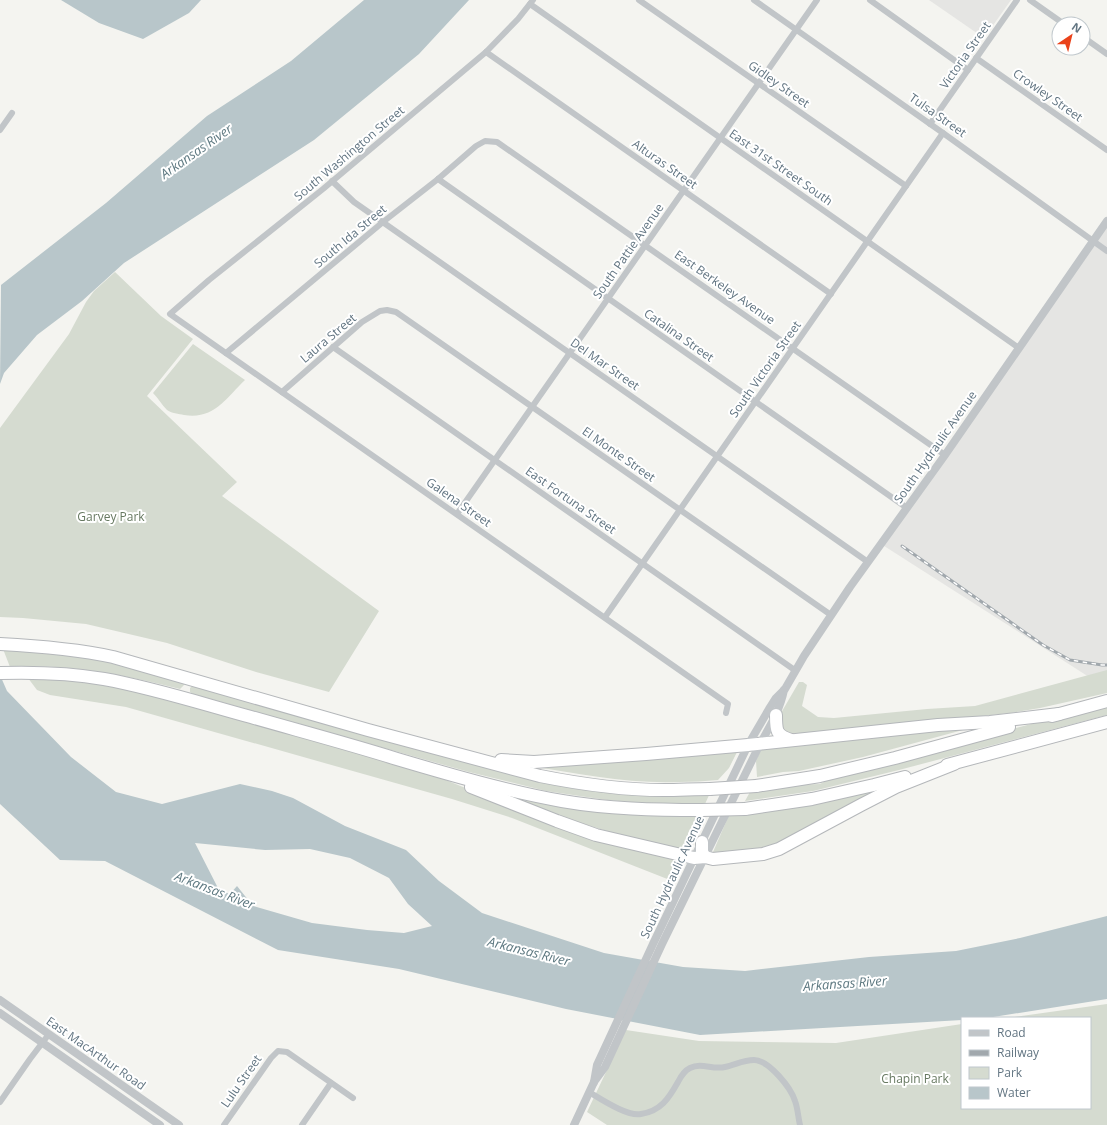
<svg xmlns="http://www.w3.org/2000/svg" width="1107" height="1125" font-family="'Open Sans',sans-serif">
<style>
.built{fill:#e5e5e3}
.green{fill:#d5dbd0}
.water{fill:#b8c6ca;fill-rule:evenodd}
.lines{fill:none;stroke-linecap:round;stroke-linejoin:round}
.motorway-casing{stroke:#b4b7ba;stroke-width:14}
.minor{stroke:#c1c5c8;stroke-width:6}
.tertiary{stroke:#c1c5c8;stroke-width:8}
.motorway{stroke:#fff;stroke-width:12}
.rail-casing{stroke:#a1a8ad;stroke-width:3}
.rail{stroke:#fff;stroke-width:1.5;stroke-dasharray:4.5;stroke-linecap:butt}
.motorway-bridge-casing{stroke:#b4b7ba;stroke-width:14;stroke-linecap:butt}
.motorway-bridge{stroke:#fff;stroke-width:12}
.labels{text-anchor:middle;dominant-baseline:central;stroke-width:4;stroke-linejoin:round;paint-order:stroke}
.street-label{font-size:12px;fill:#627582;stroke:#fff}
.park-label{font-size:12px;fill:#677961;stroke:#fff}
.water-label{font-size:13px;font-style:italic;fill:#5d7880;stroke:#fff}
</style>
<rect width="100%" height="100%" fill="#f4f4f0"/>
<g class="built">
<path d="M929,0H1011L984,38Z"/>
<path d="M1107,221V673L1089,677L881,544Z"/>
</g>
<g class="green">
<path d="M115,272L161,316L193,339L147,396L237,482L222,496L379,611L329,692L256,672L167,643L86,624L23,618L0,617V428L69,334L86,302L94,291Z"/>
<path d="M193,344L245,380C226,398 214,420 184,415C179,414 171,413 167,410C162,405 158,398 153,393Z"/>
<path d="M3,649L104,658L184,682L185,684L180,689C124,675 68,663 10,667Z"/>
<path d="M1107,670V693L1040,708L1010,713L899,725L792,734H787L783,730L781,713L799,682H803L807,685L802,706L818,717L834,718L927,709L975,706Z"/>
<path d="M28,678L79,680L148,693L421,770L527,813L677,859L681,868L675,882L512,818L452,799L126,707L50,695L37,690Z"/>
<path d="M193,685L506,772L710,793L705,804L643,803L607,800L546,791L469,772L193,694L190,692V688Z"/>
<path d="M1107,704V715L899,770L813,791L745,801L751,790L793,785L820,784L837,775Z"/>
<path d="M974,727L863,757L799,771L783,772L757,777L756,761L762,747Z"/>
<path d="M738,750L729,768L718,780C705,781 692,782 679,782C629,784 579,774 530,766Z"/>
<path d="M875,790L802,831L774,845L744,852H713L729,815Z"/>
<path d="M511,795L618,814L700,816C702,830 697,842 687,851L610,832L565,818L510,797Z"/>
<path d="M1107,1004V1125H607L587,1112L626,1030L699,1041L836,1043L962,1024V1108H1090V1018H1008Z"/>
</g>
<g class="water">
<path d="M61,0H201L189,13L143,39L99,23Z"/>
<path d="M364,0H469L419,54L314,140L124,263L82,301L37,335L4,373L0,384L1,285L106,203L207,116L291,61Z"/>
<path d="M0,675L7,691L71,757L116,792L162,804L240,784L272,791L293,798L345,826L406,850L439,881L482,913L604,953L683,967L745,971L869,957L956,951L1020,938L1107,916V999L987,1018H962V1020L700,1035L566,1009L399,969L278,950L105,861L60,860L0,804ZM195,843L265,850L310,849L350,858L389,878L408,904L432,926L404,933L367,930L312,923L253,906L237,886L230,894L219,890Z"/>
</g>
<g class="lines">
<defs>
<g id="motorway">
<path d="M0,644C38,646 76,649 113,657L368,730L540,776C580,784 623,790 664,790C679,790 695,789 710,789"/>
<path d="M0,673C35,672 70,673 104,679C154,688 203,704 251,717C300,731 349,744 397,759C451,775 506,791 562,801C608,809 655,810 702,810"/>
<path d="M776,715C776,731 776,735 791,740"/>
<path d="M1052,716L1107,701"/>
<path d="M501,760L534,762L646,754L748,745L938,725L990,722L1059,714"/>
<path d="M947,765L1107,722"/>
<path d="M756,786L820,776L895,758L1009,727"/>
<path d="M471,787L557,821L596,835L694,858L705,857L713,859L763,854L779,849L861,805L896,787L954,764"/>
<path d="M745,809L812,799L874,785L905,777"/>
<path d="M702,842V852L705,857"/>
</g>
</defs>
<use href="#motorway" class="motorway-casing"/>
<g class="minor">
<path d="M533,0L518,19L486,52L323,189L209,280L170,314L728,704L726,713"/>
<path d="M639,0L906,186"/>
<path d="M754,0L943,133L1107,251"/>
<path d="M870,0L968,70"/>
<path d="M1030,0L1064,24"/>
<path d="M530,4L1019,348"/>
<path d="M1083,37L1107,54"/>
<path d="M486,52L831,294"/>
<path d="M976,58L1107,150"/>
<path d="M930,124L1017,0"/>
<path d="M0,130L12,113"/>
<path d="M438,179L907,508"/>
<path d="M332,181L354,202L868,562"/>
<path d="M333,347L796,671"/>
<path d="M226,353L383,222L438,179L476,146L485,141L497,142L945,455"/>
<path d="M282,392L362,322L380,311L387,310L396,312L831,615"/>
<path d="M457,514L817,0"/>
<path d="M605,617L943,133"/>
<path d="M589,1092C601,1099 628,1117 641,1114C661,1111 669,1098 678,1082C681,1076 684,1071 690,1068C702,1062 712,1070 725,1067C735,1065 743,1060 754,1060C769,1060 791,1088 795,1101C798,1109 798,1117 800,1125"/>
<path d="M0,1102L30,1059L49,1034"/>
<path d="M224,1125L271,1058L278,1051L287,1052L353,1098"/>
<path d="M302,1125L331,1083"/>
</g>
<g class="tertiary">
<path d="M0,1000L179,1125"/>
<path d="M0,1013L160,1125"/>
<path d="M594,1082L597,1065L653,944L748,745L769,709L776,698L785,689L804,656L850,587L945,455L1107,221"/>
<path d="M574,1125L594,1082L605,1067L662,944L760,744C770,726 780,710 784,690"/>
</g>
<use href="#motorway" class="motorway"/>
<defs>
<path id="rail" d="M902,546L1043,645L1070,660L1102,665H1107"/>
</defs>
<use href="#rail" class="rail-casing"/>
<use href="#rail" class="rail"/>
<defs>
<g id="motorway-bridge">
<path d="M710,789L756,786"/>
<path d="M702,810L745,809"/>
</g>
</defs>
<use href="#motorway-bridge" class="motorway-bridge-casing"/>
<use href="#motorway-bridge" class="motorway-bridge"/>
</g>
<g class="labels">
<g class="street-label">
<text transform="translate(965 55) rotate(-55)">Victoria Street</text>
<text transform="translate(779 84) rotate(35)">Gidley Street</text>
<text transform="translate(1048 95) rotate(35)">Crowley Street</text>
<text transform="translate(938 115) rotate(35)">Tulsa Street</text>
<text transform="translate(349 153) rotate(-40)">South Washington Street</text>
<text transform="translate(665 164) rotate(35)">Alturas Street</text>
<text transform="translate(781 167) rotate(35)">East 31st Street South</text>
<text transform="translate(350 236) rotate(-40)">South Ida Street</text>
<text transform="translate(628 251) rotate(-55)">South Pattie Avenue</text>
<text transform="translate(725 287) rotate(35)">East Berkeley Avenue</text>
<text transform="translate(679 335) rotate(35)">Catalina Street</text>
<text transform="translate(328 338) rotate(-40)">Laura Street</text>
<text transform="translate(605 364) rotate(35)">Del Mar Street</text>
<text transform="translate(765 369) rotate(-55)">South Victoria Street</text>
<text transform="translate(935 447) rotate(-55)">South Hydraulic Avenue</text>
<text transform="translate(619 454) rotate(35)">El Monte Street</text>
<text transform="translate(571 500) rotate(35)">East Fortuna Street</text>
<text transform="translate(459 502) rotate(35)">Galena Street</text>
<text transform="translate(672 877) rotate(-65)">South Hydraulic Avenue</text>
<text transform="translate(96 1053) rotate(35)">East MacArthur Road</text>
<text transform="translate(241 1081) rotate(-55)">Lulu Street</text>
</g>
<g class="park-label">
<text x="111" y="516">Garvey Park</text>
<text x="915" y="1078">Chapin Park</text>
</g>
<g class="water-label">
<text transform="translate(196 151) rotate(-35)">Arkansas River</text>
<text transform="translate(215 890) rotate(21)">Arkansas River</text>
<text transform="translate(529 951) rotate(14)">Arkansas River</text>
<text transform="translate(845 983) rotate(-4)">Arkansas River</text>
</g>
</g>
<rect x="961" y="1017" width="130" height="92" fill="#ffffff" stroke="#c0c8cd"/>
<rect x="969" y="1030" width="20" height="6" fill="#c1c5c8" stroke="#c0c8cd"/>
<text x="997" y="1037" font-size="12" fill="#627582">Road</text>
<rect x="969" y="1050" width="20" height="6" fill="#a1a8ad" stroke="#c0c8cd"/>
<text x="997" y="1057" font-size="12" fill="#627582">Railway</text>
<rect x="969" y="1067" width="20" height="12" fill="#d5dbd0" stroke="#c0c8cd"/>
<text x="997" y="1077" font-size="12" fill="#627582">Park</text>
<rect x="969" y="1087" width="20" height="12" fill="#b8c6ca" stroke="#c0c8cd"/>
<text x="997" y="1097" font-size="12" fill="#627582">Water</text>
<g transform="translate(1071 36) rotate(35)"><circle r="19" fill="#ffffff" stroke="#c0c8cd"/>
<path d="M0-3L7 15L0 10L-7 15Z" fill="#ea421a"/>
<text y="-6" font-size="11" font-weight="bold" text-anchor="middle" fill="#627582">N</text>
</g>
</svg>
